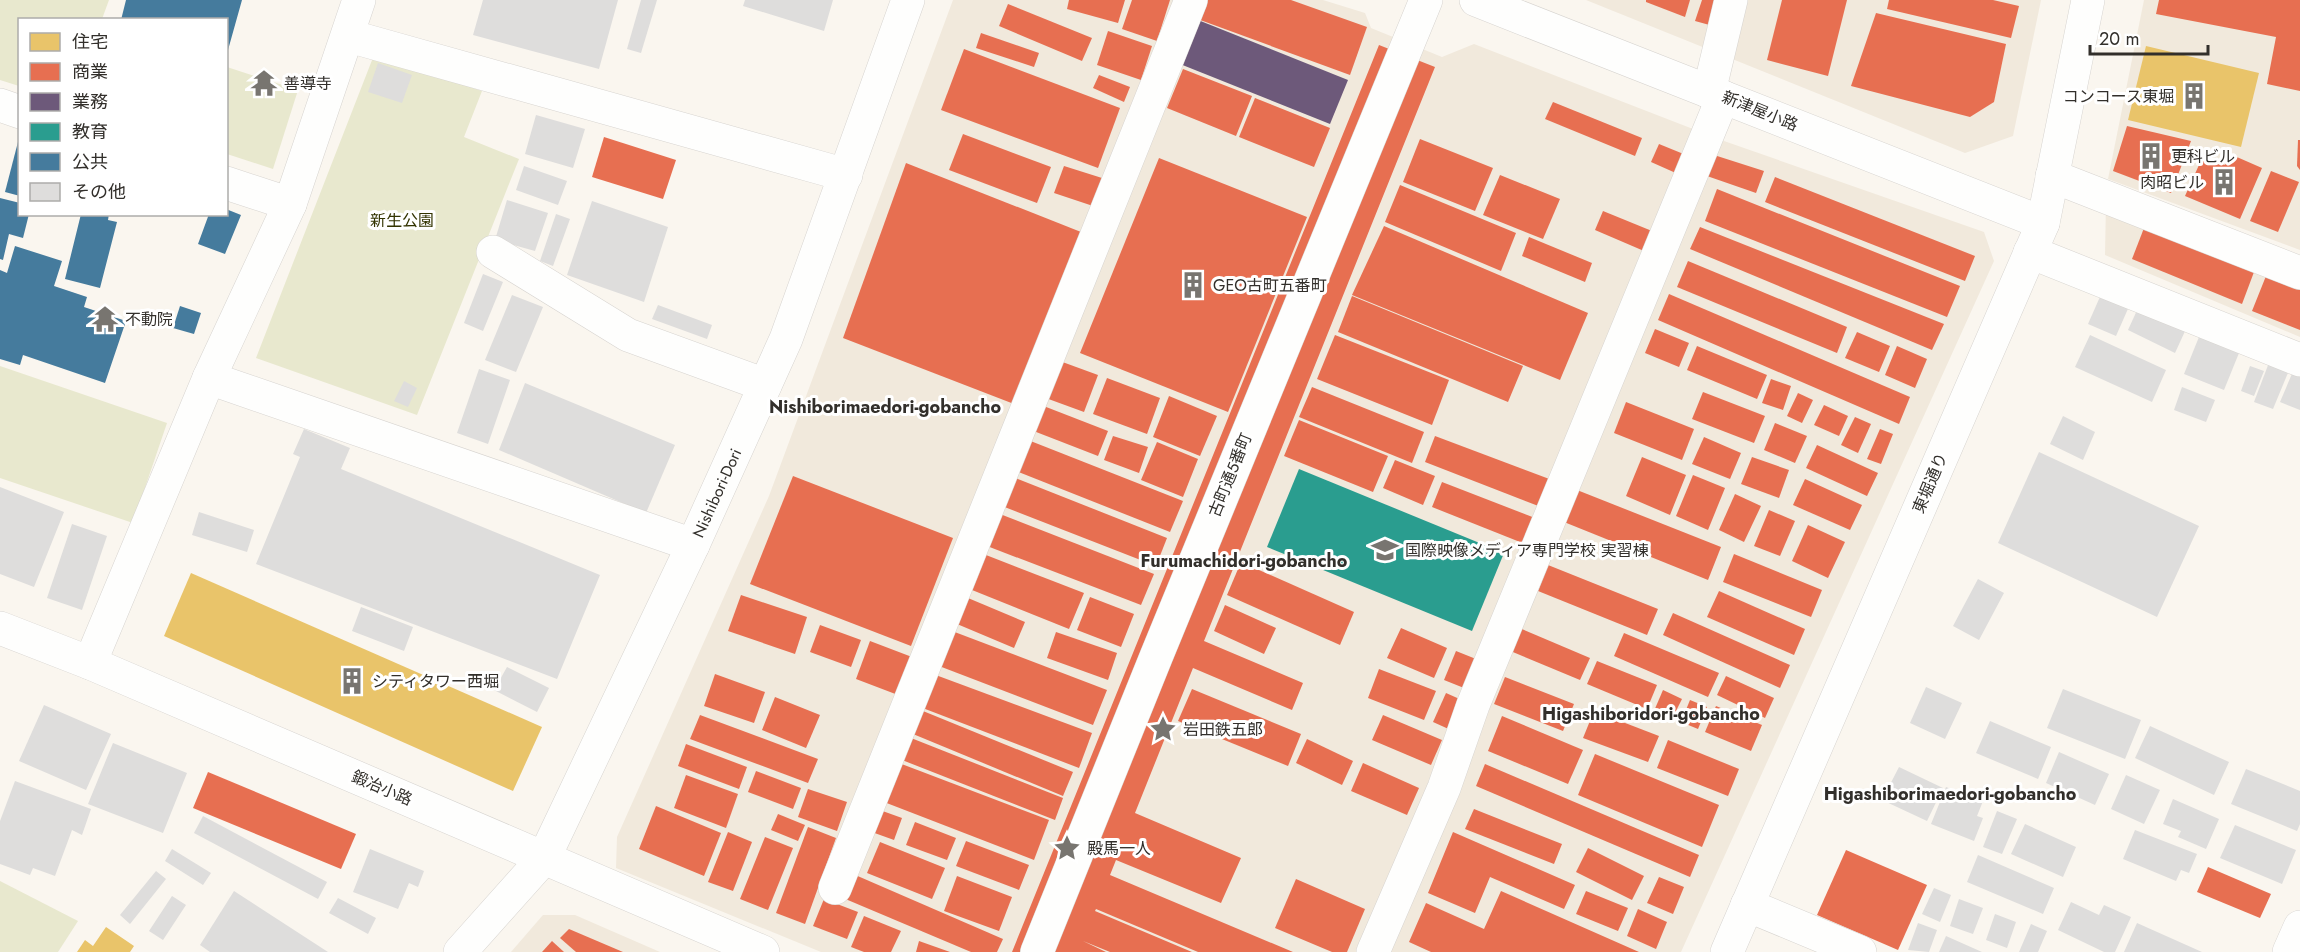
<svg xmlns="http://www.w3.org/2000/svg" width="2300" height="952" font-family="Jost,'Noto Sans JP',sans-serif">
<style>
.built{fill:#f1e9dc}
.green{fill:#e8e8ce}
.homes{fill:#e9c46a}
.shops{fill:#e76f51}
.offices{fill:#6d597a}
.schools{fill:#2a9d8f}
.public{fill:#457b9d}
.building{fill:#dedddc}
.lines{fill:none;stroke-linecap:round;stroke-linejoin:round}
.minor-casing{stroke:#d7d4d0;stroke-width:34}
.minor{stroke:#fefefd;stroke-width:33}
.labels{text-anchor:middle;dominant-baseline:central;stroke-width:6;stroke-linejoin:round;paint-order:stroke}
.poi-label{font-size:16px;fill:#322f2b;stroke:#fff;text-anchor:start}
.street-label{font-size:16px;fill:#322f2b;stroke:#fff}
.park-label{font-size:16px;fill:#323300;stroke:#fff}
.neighbourhood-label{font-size:18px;font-weight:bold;fill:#322f2b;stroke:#fff}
</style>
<rect width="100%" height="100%" fill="#faf6ef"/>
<g class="built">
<path d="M953,0H1323L1365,13L1371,28L1442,57L1474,44L1724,141L1984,232L1994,261L1681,952H821L616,868L617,837L769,496Z"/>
<path d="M1586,0H2041L2013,136L1965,153Z"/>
<path d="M2144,0H2300V250L2108,179Z"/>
<path d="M2106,202L2300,279V337L2105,255Z"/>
<path d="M543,915H575L660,952H511Z"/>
</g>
<g class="green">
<path d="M0,0H109L102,19L20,20L19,86L0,80Z"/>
<path d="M374,55L482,91L464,137L519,159L417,415L256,358Z"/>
<path d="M227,67L298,90L273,169L227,154Z"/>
<path d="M0,366L167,423L133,523L0,478Z"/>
<path d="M0,881L78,921L58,952H0Z"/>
</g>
<g class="homes">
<path d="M2146,46L2259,73L2241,147L2128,120Z"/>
<path d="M191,573L542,727L513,791L164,636Z"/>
<path d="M106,927L134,946L130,952H77L85,940L93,946Z"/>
</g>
<g class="shops">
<path d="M1069,0H1125L1118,23L1067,9Z"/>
<path d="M1132,0H1170L1157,41L1122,29Z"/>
<path d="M1199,0H1291L1367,27L1350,75L1192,17Z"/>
<path d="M1646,0H1690L1685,17L1646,2Z"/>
<path d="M1702,0H1718L1724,29L1695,21Z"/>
<path d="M1782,0H1847L1828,76L1767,60Z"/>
<path d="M1889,0H1993L2019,6L2011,38L1887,9Z"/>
<path d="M2159,0H2300V91L2267,84L2276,37L2156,14Z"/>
<path d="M1008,4L1092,38L1082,61L999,26Z"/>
<path d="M1876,13L2006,44L1994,102L1970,117L1851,86Z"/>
<path d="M1108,31L1152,46L1141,80L1097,65Z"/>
<path d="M981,33L1039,53L1034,67L976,48Z"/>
<path d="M1379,45L1435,67L1204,641L1303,683L1292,710L1193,668L1135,813L1241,858L1221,903L1116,860L1110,875L1293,952H1198L1096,909L1095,911L1192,952H1110L1083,941L1106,952H1012Z"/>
<path d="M964,49L1120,108L1098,168L941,110Z"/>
<path d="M1183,69L1252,96L1236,136L1167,108Z"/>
<path d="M1099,75L1130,87L1124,102L1093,88Z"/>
<path d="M1255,98L1330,128L1314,167L1239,137Z"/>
<path d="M1553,102L1642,138L1635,156L1545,119Z"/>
<path d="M2127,126L2191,141L2171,193L2113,171Z"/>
<path d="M963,134L1051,167L1037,203L949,170Z"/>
<path d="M604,137L676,160L663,199L592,177Z"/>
<path d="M1420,139L1493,168L1475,211L1403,182Z"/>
<path d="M2298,140H2300V170L2297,166Z"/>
<path d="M1659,144L1686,155L1678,174L1651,162Z"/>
<path d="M2230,154L2262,168L2240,219L2185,196L2203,156L2225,165Z"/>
<path d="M1714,155L1764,171L1756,193L1707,176Z"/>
<path d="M1159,158L1307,217L1228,412L1080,353Z"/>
<path d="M906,163L1081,232L1014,404L843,338Z"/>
<path d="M1064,166L1102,178L1093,206L1054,193Z"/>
<path d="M2271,171L2299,182L2278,232L2250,221Z"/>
<path d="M1500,175L1560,199L1543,239L1483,215Z"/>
<path d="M1775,177L1975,256L1965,281L1765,202Z"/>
<path d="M1400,185L1516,233L1501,271L1385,222Z"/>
<path d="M1717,189L1960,286L1947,317L1705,221Z"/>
<path d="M1603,211L1652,231L1644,251L1595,230Z"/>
<path d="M1384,226L1588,313L1560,380L1352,295Z"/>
<path d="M1700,227L1944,324L1932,350L1690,249Z"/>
<path d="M2144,228L2254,272L2242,304L2132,259Z"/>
<path d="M1529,237L1592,263L1585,282L1522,256Z"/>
<path d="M1688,261L1847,327L1837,353L1677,287Z"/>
<path d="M2266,276L2300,289V330L2252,311Z"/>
<path d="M1669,294L1910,397L1899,424L1658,320Z"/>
<path d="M1352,296L1523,366L1508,402L1338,332Z"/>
<path d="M1655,329L1689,343L1679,367L1645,353Z"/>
<path d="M1857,332L1890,346L1879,372L1845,358Z"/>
<path d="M1335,335L1449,380L1432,425L1317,379Z"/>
<path d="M1697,346L1767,375L1757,399L1687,370Z"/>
<path d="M1897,346L1927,359L1915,388L1885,375Z"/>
<path d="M1057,360L1098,375L1084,412L1043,397Z"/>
<path d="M1107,378L1160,398L1147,434L1093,414Z"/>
<path d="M1771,379L1791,386L1783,410L1762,403Z"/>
<path d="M1312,387L1424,432L1412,463L1299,417Z"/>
<path d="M1703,392L1765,416L1754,443L1692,419Z"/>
<path d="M1798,393L1813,400L1802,423L1787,416Z"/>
<path d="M1169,396L1217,416L1200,456L1153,437Z"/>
<path d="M1626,402L1694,429L1682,460L1614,433Z"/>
<path d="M1041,405L1108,431L1098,456L1031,430Z"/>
<path d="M1824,405L1848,416L1839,436L1814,425Z"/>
<path d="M1855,417L1871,424L1858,453L1841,445Z"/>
<path d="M1299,420L1388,456L1373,492L1284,456Z"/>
<path d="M1775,423L1807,436L1795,463L1764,450Z"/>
<path d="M1880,429L1893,434L1881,464L1867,459Z"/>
<path d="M1113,436L1148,447L1139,473L1104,460Z"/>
<path d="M1435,436L1552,480L1541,507L1425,462Z"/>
<path d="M1704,437L1741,453L1730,479L1692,464Z"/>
<path d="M1028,440L1183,501L1170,532L1016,471Z"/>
<path d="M1157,442L1198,459L1183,497L1141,480Z"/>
<path d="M1817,445L1878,473L1867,496L1806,468Z"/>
<path d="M1642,457L1686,475L1670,515L1626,496Z"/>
<path d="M1752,457L1789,470L1779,498L1741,484Z"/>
<path d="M1395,460L1435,476L1423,505L1383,488Z"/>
<path d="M1693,475L1725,488L1708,530L1676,516Z"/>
<path d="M793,476L953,538L911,646L750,584Z"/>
<path d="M1013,477L1167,538L1156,566L1002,506Z"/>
<path d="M1805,479L1862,505L1850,530L1793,505Z"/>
<path d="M1442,482L1535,518L1525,544L1432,507Z"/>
<path d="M1577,490L1721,547L1708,580L1564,522Z"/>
<path d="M1735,494L1761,506L1744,542L1719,530Z"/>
<path d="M1769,510L1795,521L1780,556L1754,546Z"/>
<path d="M1000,514L1154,574L1141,605L987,546Z"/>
<path d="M1808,525L1845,542L1828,578L1792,561Z"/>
<path d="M1734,554L1822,590L1811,617L1723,582Z"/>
<path d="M986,555L1084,593L1069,629L972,590Z"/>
<path d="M1241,562L1354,612L1340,645L1227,595Z"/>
<path d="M1548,565L1658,609L1647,635L1538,591Z"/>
<path d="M1719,591L1805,629L1794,655L1707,617Z"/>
<path d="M741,595L807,617L795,654L728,631Z"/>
<path d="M1090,597L1134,614L1121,647L1077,630Z"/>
<path d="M968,598L1025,622L1014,648L957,624Z"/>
<path d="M1225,605L1276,628L1264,654L1214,631Z"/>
<path d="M1673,613L1790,665L1780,688L1663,635Z"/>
<path d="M820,625L861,640L851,667L810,652Z"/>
<path d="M1517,627L1590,658L1580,680L1508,650Z"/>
<path d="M1401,628L1447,648L1434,678L1387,658Z"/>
<path d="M952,631L1107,690L1093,725L939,666Z"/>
<path d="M1056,632L1117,653L1108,680L1047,658Z"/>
<path d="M1624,633L1719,673L1708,697L1614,656Z"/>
<path d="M870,641L912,657L898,695L856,679Z"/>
<path d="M1456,651L1481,661L1469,690L1444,680Z"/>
<path d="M1597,661L1657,685L1647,709L1587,684Z"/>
<path d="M1379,669L1436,691L1424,720L1368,698Z"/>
<path d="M715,674L765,692L754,723L704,706Z"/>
<path d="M933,674L1092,733L1079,768L920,707Z"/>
<path d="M1726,676L1774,698L1765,718L1717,695Z"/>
<path d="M1505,677L1574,704L1563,731L1494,704Z"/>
<path d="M1192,689L1301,734L1288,766L1178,721Z"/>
<path d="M1663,690L1682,699L1672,719L1654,711Z"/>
<path d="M1446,693L1473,705L1453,731L1433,722Z"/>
<path d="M775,697L820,715L806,748L762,730Z"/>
<path d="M1690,700L1707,707L1698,729L1681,722Z"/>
<path d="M1716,706L1762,725L1751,751L1705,732Z"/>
<path d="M923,711L1073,772L1063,796L913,734Z"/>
<path d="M1594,711L1659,736L1648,762L1583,738Z"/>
<path d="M700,715L818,759L808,783L690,739Z"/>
<path d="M1383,715L1442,740L1431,765L1372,740Z"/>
<path d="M1502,716L1583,750L1568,784L1488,751Z"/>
<path d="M911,738L1063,798L1055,820L902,760Z"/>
<path d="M1307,739L1353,761L1342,785L1296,763Z"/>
<path d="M1668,740L1739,769L1728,796L1657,768Z"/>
<path d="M686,744L747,767L739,789L678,766Z"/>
<path d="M1595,754L1719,805L1702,847L1578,795Z"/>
<path d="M899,763L1049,820L1034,860L884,802Z"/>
<path d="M1363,763L1419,788L1407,815L1351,791Z"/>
<path d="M1485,764L1699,855L1690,877L1476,786Z"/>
<path d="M756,771L801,788L793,809L748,792Z"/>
<path d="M208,772L356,834L341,869L193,808Z"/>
<path d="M686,775L738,794L726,828L674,808Z"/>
<path d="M808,789L847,802L837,831L798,817Z"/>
<path d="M656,806L721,833L704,876L639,849Z"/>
<path d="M877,809L902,818L894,840L869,831Z"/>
<path d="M1474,809L1562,844L1554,864L1465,829Z"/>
<path d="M778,814L805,825L798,841L771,830Z"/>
<path d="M915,822L956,838L947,860L906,845Z"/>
<path d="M808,827L836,838L805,924L776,913Z"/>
<path d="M728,832L752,842L733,891L708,882Z"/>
<path d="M1453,832L1575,885L1564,909L1490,877L1475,913L1428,893Z"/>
<path d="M765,837L793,848L768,910L740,899Z"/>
<path d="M966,841L1029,865L1019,890L956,866Z"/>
<path d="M880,842L945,868L932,899L867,873Z"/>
<path d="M1588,848L1644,876L1632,900L1576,872Z"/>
<path d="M1846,850L1927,885L1898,950L1817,915Z"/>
<path d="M2208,867L2271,894L2260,918L2197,892Z"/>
<path d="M853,874L1003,939L997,952H971L843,898Z"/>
<path d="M957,876L1012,897L999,931L944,911Z"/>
<path d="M1659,877L1684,887L1673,914L1647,903Z"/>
<path d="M1296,879L1365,909L1347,952H1332L1275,928Z"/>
<path d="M1501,891L1639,952H1431L1409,942L1426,903L1484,929Z"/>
<path d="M1586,891L1628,908L1618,931L1576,914Z"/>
<path d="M824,899L858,912L847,939L813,926Z"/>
<path d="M1638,909L1667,922L1656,949L1627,936Z"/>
<path d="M864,916L901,931L891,952H864L851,947Z"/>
<path d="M569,929L623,952H576L560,938Z"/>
<path d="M552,941L564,952H542Z"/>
<path d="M919,941L950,952H916Z"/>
</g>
<path class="offices" d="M1198,20L1348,80L1330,124L1180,64Z"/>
<path class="schools" d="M1299,469L1504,553L1472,631L1267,547Z"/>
<g class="public">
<path d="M126,0H242L228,50L226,49V20H121Z"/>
<path d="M19,138H20V196L5,192Z"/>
<path d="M0,198L20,203V214H29L23,238L9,234L3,260L0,259Z"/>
<path d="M226,209L241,215L225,254L198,244L209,214H226Z"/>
<path d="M81,214H109L108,220L117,222L100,288L65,279Z"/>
<path d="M15,246L62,261L54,286L87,297L84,307L126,321L105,383L23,355L20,365L0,359V270L7,273Z"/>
<path d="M180,306L201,313L194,334L173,328Z"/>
</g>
<g class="building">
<path d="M483,0H618L599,69L473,35Z"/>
<path d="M641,0H657L641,53L627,49Z"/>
<path d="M745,0H833L824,31L743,6Z"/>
<path d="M378,63L412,75L402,103L368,92Z"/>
<path d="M536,115L585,129L573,168L525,154Z"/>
<path d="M524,166L567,181L558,205L516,190Z"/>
<path d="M507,200L548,213L535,251L495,240Z"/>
<path d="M592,201L668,227L644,302L567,275Z"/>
<path d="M556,214L570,219L553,266L540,261Z"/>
<path d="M483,274L503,282L483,331L464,323Z"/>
<path d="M2103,290L2131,302L2116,336L2088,324Z"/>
<path d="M512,295L543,307L516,372L485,360Z"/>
<path d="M658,305L712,325L707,339L652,319Z"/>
<path d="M2139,306L2186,329L2175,353L2128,330Z"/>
<path d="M2201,332L2241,348L2224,390L2184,374Z"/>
<path d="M2090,335L2166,370L2152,402L2075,367Z"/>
<path d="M2270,360L2290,368L2273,409L2254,402Z"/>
<path d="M2250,366L2264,371L2254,396L2241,391Z"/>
<path d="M479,369L510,380L488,444L457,433Z"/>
<path d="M2294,369L2300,371V410L2280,402Z"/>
<path d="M404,381L417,388L408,407L394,401Z"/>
<path d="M525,383L675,445L646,513L499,450Z"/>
<path d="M2182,387L2215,400L2206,422L2174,410Z"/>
<path d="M2063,416L2095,432L2083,460L2050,444Z"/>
<path d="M304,429L350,448L341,469L600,575L557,679L256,564L300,457L293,454Z"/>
<path d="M2039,452L2199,526L2157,617L1998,543Z"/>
<path d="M0,487L64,512L34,587L0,574Z"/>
<path d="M199,512L254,530L247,552L192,535Z"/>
<path d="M72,524L107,536L82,610L47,598Z"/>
<path d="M1978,579L2004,593L1979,640L1953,626Z"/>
<path d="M361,607L413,627L404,651L352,631Z"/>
<path d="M507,667L549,688L537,712L494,690Z"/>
<path d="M1926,687L1962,703L1945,739L1910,723Z"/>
<path d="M2063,689L2141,720L2125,759L2047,728Z"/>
<path d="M44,705L111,734L86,790L19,761Z"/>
<path d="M1990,721L2051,747L2038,779L1976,753Z"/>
<path d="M2150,726L2229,762L2214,795L2135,758Z"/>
<path d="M113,743L187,773L163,833L88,804Z"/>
<path d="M2059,752L2109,774L2095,805L2046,783Z"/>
<path d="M1899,767L1943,788L1927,821L1882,800Z"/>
<path d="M2246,769L2300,791V824L2297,831L2231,804Z"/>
<path d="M2126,775L2160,790L2144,824L2111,809Z"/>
<path d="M15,781L91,809L82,835L72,830L55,876L33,868L30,875L0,864V821Z"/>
<path d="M1946,787L1983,801L1977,816L1983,818L1974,841L1931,824Z"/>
<path d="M2173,799L2219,819L2206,849L2178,837L2181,831L2163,824Z"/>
<path d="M1997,811L2017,819L2002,854L1983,847Z"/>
<path d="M203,816L327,882L318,899L194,833Z"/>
<path d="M2025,824L2076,847L2063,877L2011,854Z"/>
<path d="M2235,825L2296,850L2282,884L2220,858Z"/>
<path d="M2135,830L2197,854L2189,873L2181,870L2176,881L2123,859Z"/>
<path d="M172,849L211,873L203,885L165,861Z"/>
<path d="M370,849L424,871L418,887L409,883L398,909L353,892Z"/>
<path d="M1978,855L2054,888L2043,914L1967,882Z"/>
<path d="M156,871L166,879L130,924L120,915Z"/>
<path d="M1934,888L1951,895L1940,922L1922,914Z"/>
<path d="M234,891L328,952H210L200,945Z"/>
<path d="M172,896L186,905L163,940L149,931Z"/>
<path d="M338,898L376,918L368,934L329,913Z"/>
<path d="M1959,899L1983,908L1973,934L1950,926Z"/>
<path d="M2071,902L2099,915L2104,905L2131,917L2115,952H2104L2058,930Z"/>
<path d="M1995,914L2016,922L2007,948L1986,940Z"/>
<path d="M1918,923L1937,930L1929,952L1908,950Z"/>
<path d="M2137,923L2202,952H2124Z"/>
<path d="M2031,924L2047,931L2038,952H2019Z"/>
<path d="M1946,936L1982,952H1939Z"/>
</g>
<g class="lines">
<defs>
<g id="minor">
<path d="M1476,0L2043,223"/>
<path d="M349,36L846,175"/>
<path d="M1709,92L1731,0"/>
<path d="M0,105L20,112"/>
<path d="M2052,176L2300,273"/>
<path d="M226,183L290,204"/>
<path d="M493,252L628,335L765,385"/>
<path d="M2030,252L2300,360"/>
<path d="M209,378L693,545"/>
<path d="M0,628L90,663L763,952"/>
<path d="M90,663L209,378L290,204L359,0"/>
<path d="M835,888L1191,0"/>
<path d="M1747,905L1860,952"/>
<path id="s1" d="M460,952L544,858L693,545L786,339L908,0"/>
<path d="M1037,952L1156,657L1426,0"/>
<path d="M1373,952L1444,788L1473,705L1723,97"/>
<path d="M1727,952L2043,223L2088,0"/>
<path d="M2289,952L2300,927"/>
</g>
</defs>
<use href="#minor" class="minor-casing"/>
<use href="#minor" class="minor"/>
</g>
<defs>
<symbol id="temple-bare" viewBox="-9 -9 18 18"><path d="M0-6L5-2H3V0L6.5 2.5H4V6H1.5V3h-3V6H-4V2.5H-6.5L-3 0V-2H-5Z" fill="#787570" stroke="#fff" stroke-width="2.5" paint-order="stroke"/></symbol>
<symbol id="building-bare" viewBox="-9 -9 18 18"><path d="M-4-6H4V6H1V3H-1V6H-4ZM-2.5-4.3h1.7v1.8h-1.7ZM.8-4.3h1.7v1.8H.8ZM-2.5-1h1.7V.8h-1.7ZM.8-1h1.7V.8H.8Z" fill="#787570" stroke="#fff" stroke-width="2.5" paint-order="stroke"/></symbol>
<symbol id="university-bare" viewBox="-9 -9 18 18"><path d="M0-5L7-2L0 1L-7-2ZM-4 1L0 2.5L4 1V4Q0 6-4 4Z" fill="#787570" stroke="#fff" stroke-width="2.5" paint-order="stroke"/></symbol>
<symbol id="sight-bare" viewBox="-9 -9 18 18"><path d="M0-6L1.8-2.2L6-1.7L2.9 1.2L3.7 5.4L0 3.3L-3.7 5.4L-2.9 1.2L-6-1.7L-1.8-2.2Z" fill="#787570" stroke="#fff" stroke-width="2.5" paint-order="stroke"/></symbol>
</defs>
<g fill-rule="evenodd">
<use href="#temple-bare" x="245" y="64" width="38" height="38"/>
<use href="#building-bare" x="2175" y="77" width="38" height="38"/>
<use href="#building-bare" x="2132" y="137" width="38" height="38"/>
<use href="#building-bare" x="2205" y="163" width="38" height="38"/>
<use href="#building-bare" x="1174" y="266" width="38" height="38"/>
<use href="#temple-bare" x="86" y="300" width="38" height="38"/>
<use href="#university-bare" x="1366" y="531" width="38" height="38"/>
<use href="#building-bare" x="333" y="662" width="38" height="38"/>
<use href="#sight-bare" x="1144" y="710" width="38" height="38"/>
<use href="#sight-bare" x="1048" y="829" width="38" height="38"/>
</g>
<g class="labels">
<g class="poi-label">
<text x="284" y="83">善導寺</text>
<text x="2174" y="96" text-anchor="end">コンコース東堀</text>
<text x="2171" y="156">更科ビル</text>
<text x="2204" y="182" text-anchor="end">肉昭ビル</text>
<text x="1213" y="285">GEO古町五番町</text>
<text x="125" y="319">不動院</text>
<text x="1405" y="550">国際映像メディア専門学校 実習棟</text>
<text x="372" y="681">シティタワー西堀</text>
<text x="1183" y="729">岩田鉄五郎</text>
<text x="1087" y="848">殿馬一人</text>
</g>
<g class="street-label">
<text transform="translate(1760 111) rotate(22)">新津屋小路</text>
<text transform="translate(1230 475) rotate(-68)">古町通5番町</text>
<text transform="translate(1930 483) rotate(-67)">東堀通り</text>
<text stroke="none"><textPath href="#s1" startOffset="530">Nishibori-Dori</textPath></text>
<text transform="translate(382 788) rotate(23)">鍛冶小路</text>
</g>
<g class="park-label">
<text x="402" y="220">新生公園</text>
</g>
<g class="neighbourhood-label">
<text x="885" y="407">Nishiborimaedori-gobancho</text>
<text x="1244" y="561">Furumachidori-gobancho</text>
<text x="1651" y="714">Higashiboridori-gobancho</text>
<text x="1950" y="794">Higashiborimaedori-gobancho</text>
</g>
</g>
<rect x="18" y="18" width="210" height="198" fill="#ffffff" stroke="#adacaa" stroke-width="1.5"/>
<rect x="30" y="33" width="30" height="18" fill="#e9c46a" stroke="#adacaa" stroke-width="1.5"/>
<text x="72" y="48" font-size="18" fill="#322f2b">住宅</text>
<rect x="30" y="63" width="30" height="18" fill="#e76f51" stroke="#adacaa" stroke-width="1.5"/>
<text x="72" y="78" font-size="18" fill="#322f2b">商業</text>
<rect x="30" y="93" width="30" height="18" fill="#6d597a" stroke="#adacaa" stroke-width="1.5"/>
<text x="72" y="108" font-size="18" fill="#322f2b">業務</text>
<rect x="30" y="123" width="30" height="18" fill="#2a9d8f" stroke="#adacaa" stroke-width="1.5"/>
<text x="72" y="138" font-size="18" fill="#322f2b">教育</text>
<rect x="30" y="153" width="30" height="18" fill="#457b9d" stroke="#adacaa" stroke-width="1.5"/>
<text x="72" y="168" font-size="18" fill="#322f2b">公共</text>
<rect x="30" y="183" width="30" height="18" fill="#dedddc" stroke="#adacaa" stroke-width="1.5"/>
<text x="72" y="198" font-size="18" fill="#322f2b">その他</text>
<path d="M2090 45v9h118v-9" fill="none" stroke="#322f2b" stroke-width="3"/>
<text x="2099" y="45" font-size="18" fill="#322f2b" stroke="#ffffff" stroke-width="4.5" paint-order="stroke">20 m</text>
</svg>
